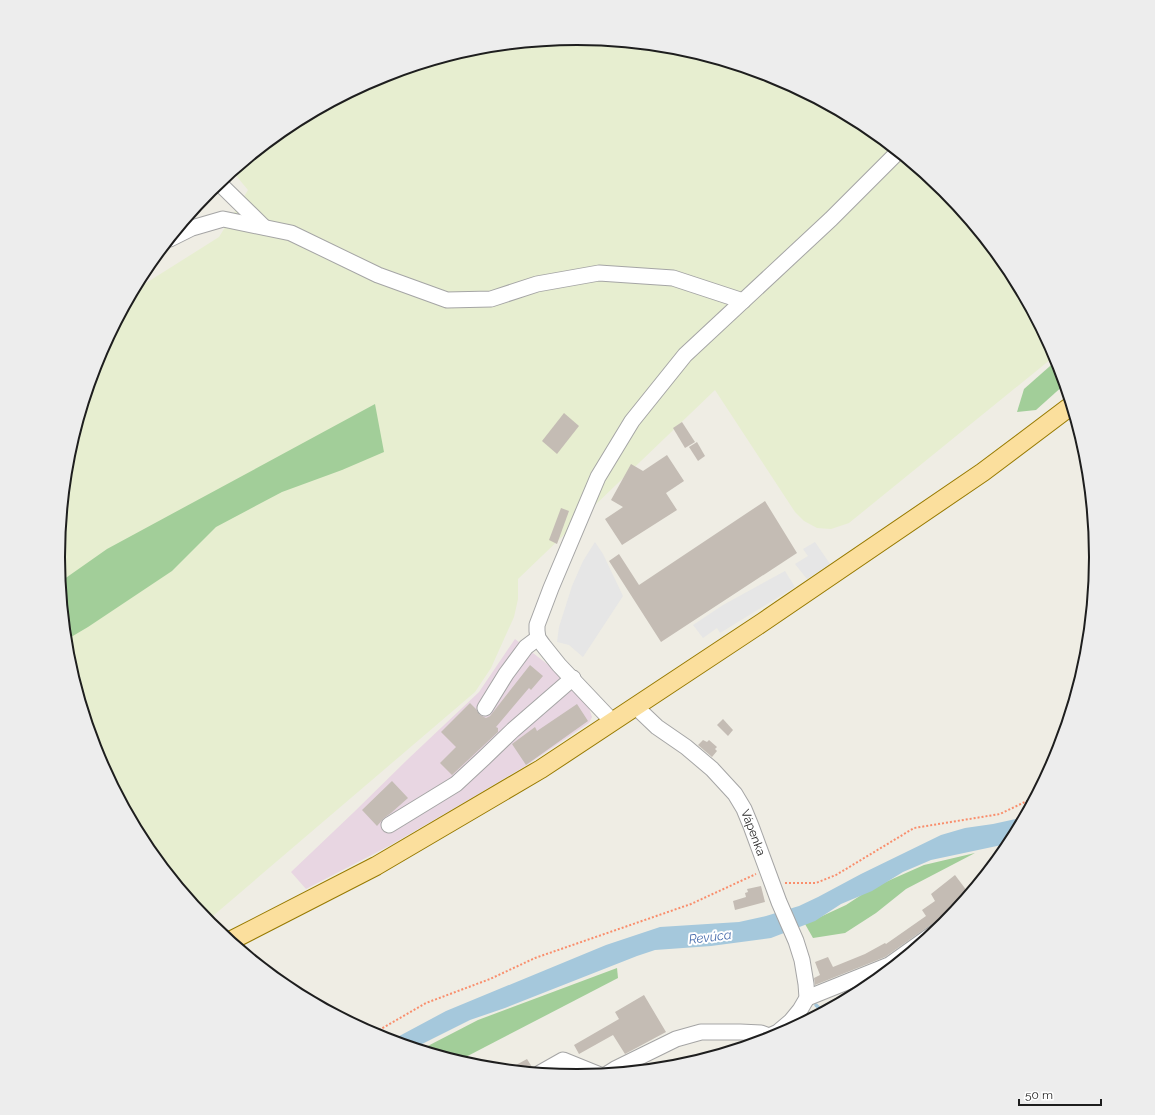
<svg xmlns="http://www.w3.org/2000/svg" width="1155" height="1115" font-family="Raleway,sans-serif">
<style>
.industrial{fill:#e8d6e2}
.farmland{fill:#e7eed0}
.forest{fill:#a2ce99}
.parking{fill:#e6e6e6}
.water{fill:#a5c8dc}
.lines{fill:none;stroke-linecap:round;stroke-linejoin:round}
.stream{stroke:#a5c8dc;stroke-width:3.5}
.building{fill:#c4bcb4}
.minor-casing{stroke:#a5a5a5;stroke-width:17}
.major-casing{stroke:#977a01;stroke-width:20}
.path{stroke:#f98e6c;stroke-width:2;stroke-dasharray:2 2;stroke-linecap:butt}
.minor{stroke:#fff;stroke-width:15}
.major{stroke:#fbdf9d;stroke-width:18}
.labels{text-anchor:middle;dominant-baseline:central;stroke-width:4;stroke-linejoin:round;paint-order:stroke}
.street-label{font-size:12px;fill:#1e1e1e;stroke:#fff}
.water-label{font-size:13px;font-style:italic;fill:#4b6fad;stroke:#fff}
.rim{fill:none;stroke:#1e1e1e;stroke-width:2}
</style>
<rect width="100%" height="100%" fill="#efede4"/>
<path class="industrial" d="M515,639L551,667L566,685L583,701L589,708L592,717L589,723L527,765L463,803L389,846L306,889L291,872L354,812L407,760L479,692Z"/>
<path class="farmland" d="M578,38L679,48L777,78L866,126L945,190L1010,269L1056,355L849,523L831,529L817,528L804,521L795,512L715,390L518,579V599L514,617L491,668L475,692L207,921L145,846L97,756L68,659L58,557L68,456L98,358L135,290L219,237L248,190L233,172L289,125L379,77L476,48Z"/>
<g class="forest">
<path d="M1058,359L1065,384L1036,410L1017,412L1024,389Z"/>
<path d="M375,404L384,452L342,470L282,492L216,527L172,571L88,627L66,640L60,582L107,549Z"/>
<path d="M975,853L906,889L876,913L845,933L813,938L805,924L846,905L872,888L924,865Z"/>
<path d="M617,968L618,978L458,1061L420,1050L478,1020Z"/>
</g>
<g class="parking">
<path d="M595,542L603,554L623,596L583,657L569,645L557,642L559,627L572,586L583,561Z"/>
<path d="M815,542L830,564L807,579L795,564L808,556L803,549Z"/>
<path d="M785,571L795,587L720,633L717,628L703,638L693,625L723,605Z"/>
</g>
<path class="water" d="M1025,817L1011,843L931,860L903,872L872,891L841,904L815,921L771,938L711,946L655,950L637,956L505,1008L470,1020L414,1048L390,1041L446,1011L606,945L660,927L739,922L766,916L799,906L818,897L861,874L941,835L965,828L993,824Z"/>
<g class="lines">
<path class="stream" d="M816,1005L823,1012"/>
</g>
<g class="building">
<path d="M564,413L579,426L557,454L542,441Z"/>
<path d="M682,422L695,442L685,448L673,428Z"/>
<path d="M697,442L705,456L698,461L689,447Z"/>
<path d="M667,455L684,481L666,493L677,510L622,545L605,519L623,507L611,500L631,464L643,471Z"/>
<path d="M765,501L797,553L661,642L609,561L619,554L639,585Z"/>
<path d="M561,508L569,511L557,544L549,540Z"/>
<path d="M530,665L543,676L531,690L529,688L496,727L498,728V732L452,775L440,763L456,747L441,732L470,703L476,709L480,715L486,718L490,716Z"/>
<path d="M577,704L588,721L526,765L512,744L535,727L537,731Z"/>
<path d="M723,719L733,730L728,736L717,725Z"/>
<path d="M703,740L707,742L709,740L717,747L715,749L717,751L712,757L698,745Z"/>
<path d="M392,781L408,798L391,813L384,818L377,826L362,810Z"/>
<path d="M955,875L970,895L956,912L945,920L941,919L936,921L885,957L815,985L814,978L820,975L815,962L828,957L833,967L865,954L885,943L886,944L926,916L922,910L935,901L931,894Z"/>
<path d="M761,886L765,902L735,910L733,901L746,897L745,893L748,892L747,889Z"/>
<path d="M644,995L666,1032L625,1054L613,1035L579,1054L574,1045L619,1019L615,1012Z"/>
<path d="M527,1059L532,1067L524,1072L520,1071L516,1065Z"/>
</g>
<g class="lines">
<defs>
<g id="minor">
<path d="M219,183L264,227"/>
<path d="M170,239L192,228L223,219L291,233L378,275L447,300L491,299L537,284L599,273L673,278L743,301"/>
<path id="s1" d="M636,707L657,727L686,747L712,769L735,794L744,809L751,826L779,902L796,941L802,960L806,984L807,998L800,1010L791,1021L778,1032L769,1036L764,1041"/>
<path d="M485,708L506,674L526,647L538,638"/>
<path d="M613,722L559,665L543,645L538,638L537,631V625L551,588L598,477L632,421L685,355L831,219L898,152"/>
<path d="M389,825L456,784L484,758L513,730L573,678"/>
<path d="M807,998L889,965L941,928"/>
<path d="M540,1073L563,1060L600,1075"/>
<path d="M607,1074L615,1069L676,1039L701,1032H740L761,1033L769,1036"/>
</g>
<path id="major" d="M230,941L376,866L541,769L763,622L983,472L1072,405"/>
</defs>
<use href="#minor" class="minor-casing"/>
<use href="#major" class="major-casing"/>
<g class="path">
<path d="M785,883H816L836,875L914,828L1000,814L1029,800L1039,791"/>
<path d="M372,1034L426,1003L490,979L535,958L691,904L756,874"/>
</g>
<use href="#minor" class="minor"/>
<use href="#major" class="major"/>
</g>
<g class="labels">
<g class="street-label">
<text stroke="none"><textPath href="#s1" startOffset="175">Vápenka</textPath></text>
</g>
<g class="water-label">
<text transform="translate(710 937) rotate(-7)">Revúca</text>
</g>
</g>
<path d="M0 0H1155V1115H0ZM65 557a512 512 0 1 1 1024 0a512 512 0 1 1-1024 0Z" fill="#ededed" fill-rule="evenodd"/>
<path class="rim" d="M65 557a512 512 0 1 1 1024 0a512 512 0 1 1-1024 0Z"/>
<path d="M1019 1099v6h82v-6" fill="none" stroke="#1e1e1e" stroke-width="2"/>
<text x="1025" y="1099" font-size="12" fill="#1e1e1e" stroke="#ffffff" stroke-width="3" paint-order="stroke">50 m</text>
</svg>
